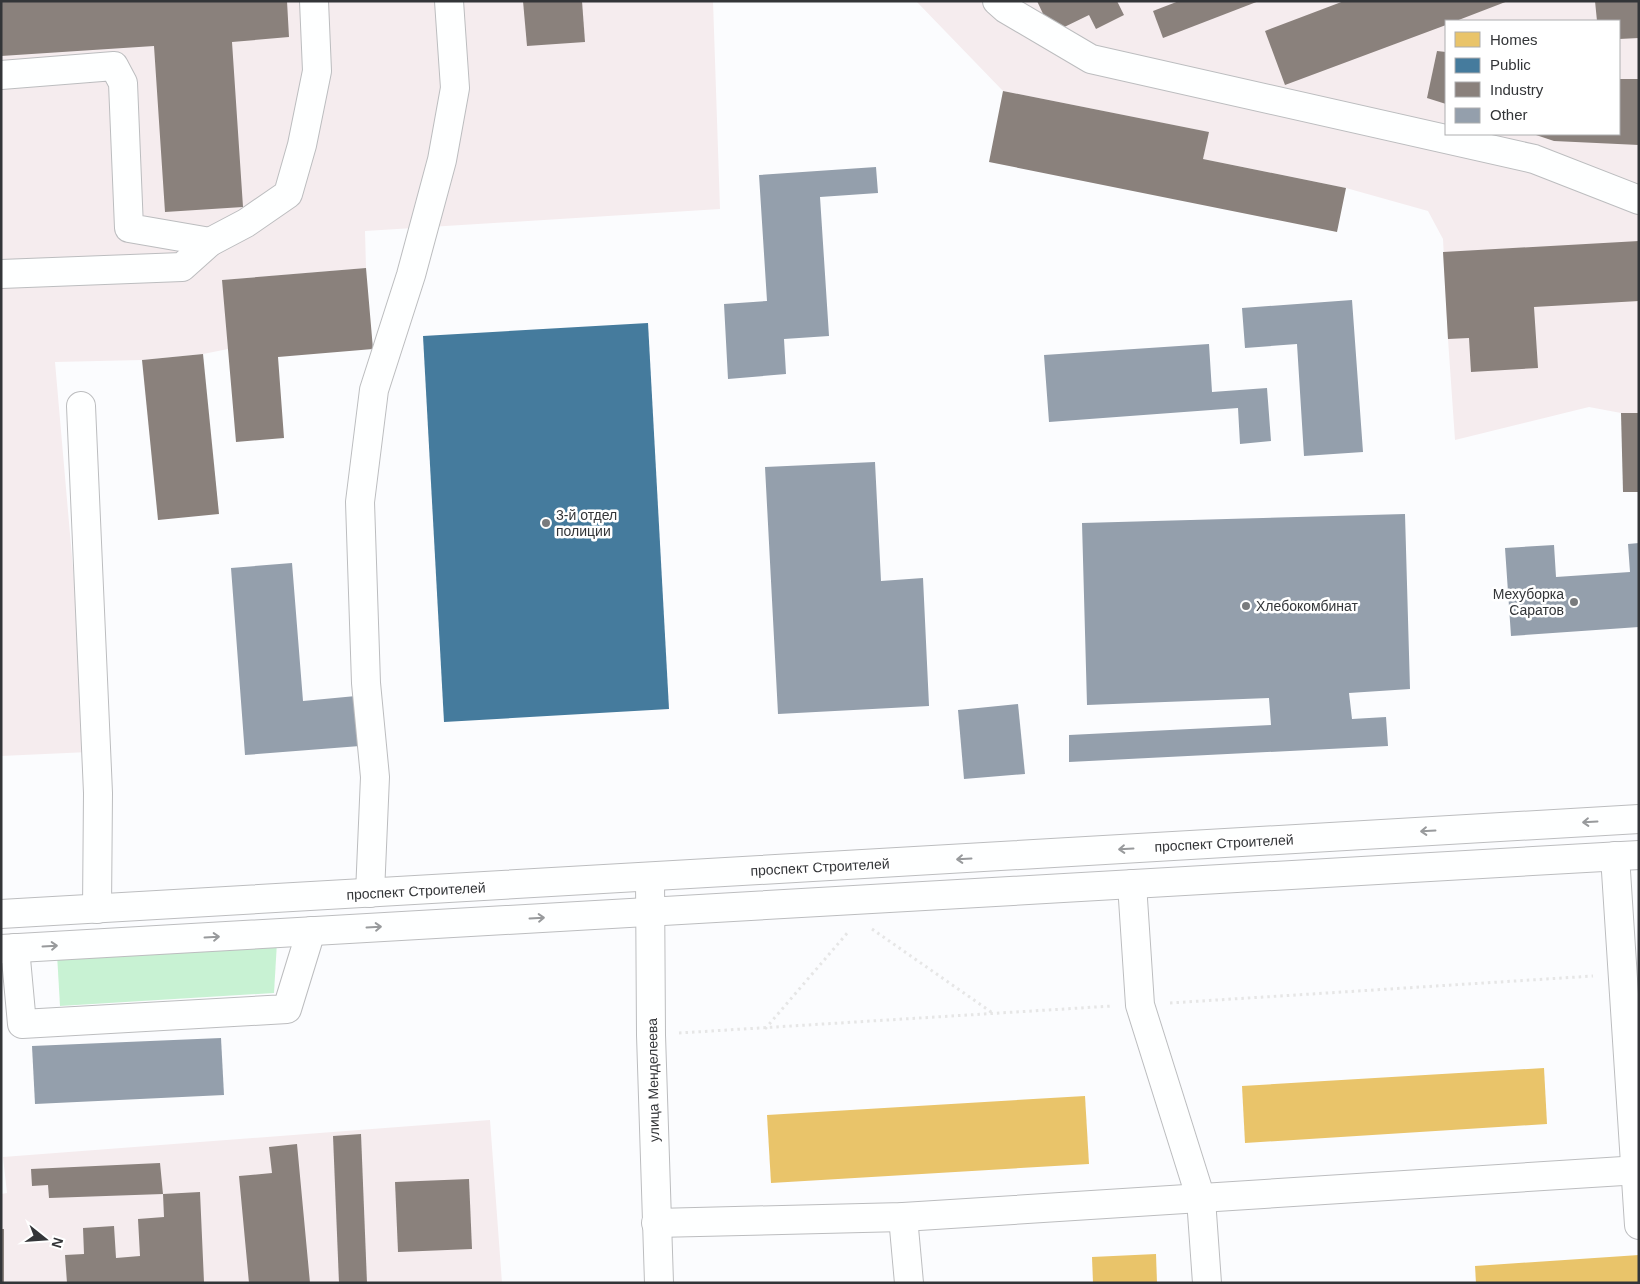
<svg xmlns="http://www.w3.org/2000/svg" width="1640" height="1284" font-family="Helvetica,sans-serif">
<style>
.industrial{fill:#f5ecee;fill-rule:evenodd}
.green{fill:#c8f2d3}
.homes{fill:#e9c46a}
.public{fill:#457b9d}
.industry{fill:#8a817c}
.building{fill:#949fac}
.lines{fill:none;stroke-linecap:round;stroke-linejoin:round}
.minor-casing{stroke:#bcbdbf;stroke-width:30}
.major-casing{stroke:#bcbdbf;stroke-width:30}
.path{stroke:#e6e6e6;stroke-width:3;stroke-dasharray:2.5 4;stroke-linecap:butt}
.minor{stroke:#feffff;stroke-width:28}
.major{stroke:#feffff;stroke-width:28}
.oneway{stroke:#989a9c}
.poi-dot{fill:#797b7d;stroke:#fff;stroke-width:2}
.labels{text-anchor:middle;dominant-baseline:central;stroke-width:5;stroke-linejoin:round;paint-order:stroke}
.poi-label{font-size:14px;fill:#333538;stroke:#fff;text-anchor:start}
.street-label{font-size:14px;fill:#333538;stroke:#fff}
</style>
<rect width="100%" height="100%" fill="#fbfcfe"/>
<g class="industrial">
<path d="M1,1H713L720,209L365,231L366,268L223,280L228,349L203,354L142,360L55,362L89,752L1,756Z"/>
<path d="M916,1H1639V413H1621L1589,407L1455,440L1448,339L1443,239L1428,211L1346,188L1203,159L1208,132L1003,91ZM1446,21H1619V134H1446Z"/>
<path d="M490,1120L502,1283H1V1194L7,1193L3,1157Z"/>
</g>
<path class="green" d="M277,942L274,993L60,1006L57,954Z"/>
<g class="homes">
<path d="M1544,1068L1547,1124L1245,1143L1242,1086Z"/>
<path d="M1085,1096L1089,1164L771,1183L767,1115Z"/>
<path d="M1156,1254L1157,1283H1093L1092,1257Z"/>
<path d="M1639,1255V1283H1476L1475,1266Z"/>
</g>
<path class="public" d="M648,323L669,709L444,722L423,336Z"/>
<g class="industry">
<path d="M1,1H287L289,37L232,42L243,207L165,212L154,46L1,56Z"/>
<path d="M523,1H582L585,42L527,46Z"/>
<path d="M1037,1H1117L1124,15L1096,29L1089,15L1052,33Z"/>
<path d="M1179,1H1259L1163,38L1153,11Z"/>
<path d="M1344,1H1508L1456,21H1446V25L1285,85L1265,31Z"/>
<path d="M1595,1H1639V38L1619,39V21H1597Z"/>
<path d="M1437,51L1446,52V104L1427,98Z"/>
<path d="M1619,79H1639V145L1554,141L1533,134H1619Z"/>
<path d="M1003,91L1209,132L1203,159L1346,188L1337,232L989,162Z"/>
<path d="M1639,241V301L1534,307L1538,368L1471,372L1469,338L1448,339L1443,252Z"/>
<path d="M366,268L373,349L278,357L284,438L236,442L222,280Z"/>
<path d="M203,354L219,514L158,520L142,360Z"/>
<path d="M1621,413H1639V492H1623Z"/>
<path d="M361,1134L367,1283H339L333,1136Z"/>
<path d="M297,1144L310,1283H249L239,1176L272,1173L269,1147Z"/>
<path d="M160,1163L163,1194L200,1192L204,1282L67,1283L65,1255L84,1254L83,1228L114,1226L116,1258L140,1256L138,1219L164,1217L163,1194L49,1198L48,1185L32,1186L31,1169Z"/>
<path d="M469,1179L472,1249L398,1252L395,1182Z"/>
<rect x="1" y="1229" width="3" height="54"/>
</g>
<g class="building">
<path d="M876,167L878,193L820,197L829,336L784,339L786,374L728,379L724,304L767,301L759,175Z"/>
<path d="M1352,300L1363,452L1304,456L1297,344L1245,348L1242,308Z"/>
<path d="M1209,344L1212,392L1267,388L1271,441L1240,444L1238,408L1049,422L1044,355Z"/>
<path d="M875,462L881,581L923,578L929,706L778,714L765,467Z"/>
<path d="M1405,514L1410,689L1349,693L1352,719L1386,717L1388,746L1069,762V735L1271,725L1269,698L1087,705L1082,523Z"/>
<path d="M1639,543V627L1511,636L1505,548L1554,545L1556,577L1630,572L1628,544Z"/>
<path d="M292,563L303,701L356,696L360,746L245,755L231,568Z"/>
<path d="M1018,704L1025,774L964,779L958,710Z"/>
<path d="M221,1038L224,1095L35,1104L32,1046Z"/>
</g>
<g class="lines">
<defs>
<g id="minor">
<path d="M997,1L1006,9L1091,59L1534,159L1639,200"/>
<path d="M1,75L114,66L123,83L129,228L210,242"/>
<path d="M1,274L182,267L210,242L246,223L288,194L302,145L317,71L314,1"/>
<path d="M81,406L98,793L97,909"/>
<path d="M1615,856L1639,1225"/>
<path d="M650,878L651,1035L659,1283"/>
<path d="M1132,884L1140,1005L1201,1199L1207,1283"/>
<path d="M370,893L375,777L366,683L360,502L374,390L411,275L442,160L455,88L449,1"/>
<path d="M15,948L22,1024L287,1009L311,931"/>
<path d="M903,1217L909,1283"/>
<path d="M656,1223L903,1217L1639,1170"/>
</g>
<g id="major">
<path d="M1,914L1639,819"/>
<path d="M1,949L1639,855"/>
</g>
</defs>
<use href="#minor" class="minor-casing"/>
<use href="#major" class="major-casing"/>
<g class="path">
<path d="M872,929L994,1014"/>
<path d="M1170,1003L1593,976"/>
<path d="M765,1029L849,931"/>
<path d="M679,1033L1112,1006"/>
</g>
<use href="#minor" class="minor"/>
<use href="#major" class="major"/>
</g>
<defs><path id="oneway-shaft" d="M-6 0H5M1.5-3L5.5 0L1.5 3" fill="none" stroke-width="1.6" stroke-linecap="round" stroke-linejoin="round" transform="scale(1.25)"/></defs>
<g class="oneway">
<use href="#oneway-shaft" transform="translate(1590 822) rotate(177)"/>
<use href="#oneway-shaft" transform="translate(1428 831) rotate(177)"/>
<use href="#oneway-shaft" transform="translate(1126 849) rotate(177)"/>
<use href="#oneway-shaft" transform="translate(964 859) rotate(177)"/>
<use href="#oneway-shaft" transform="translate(537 918) rotate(-3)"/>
<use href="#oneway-shaft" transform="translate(374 927) rotate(-3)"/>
<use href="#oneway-shaft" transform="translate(212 937) rotate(-3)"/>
<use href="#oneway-shaft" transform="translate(50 946) rotate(-3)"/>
</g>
<g class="poi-dot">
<circle cx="546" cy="523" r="5"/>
<circle cx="1574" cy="602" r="5"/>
<circle cx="1246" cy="606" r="5"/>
</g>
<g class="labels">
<g class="poi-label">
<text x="556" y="515">3-й отдел<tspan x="556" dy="16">полиции</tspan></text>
<text x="1564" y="594" text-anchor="end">Мехуборка<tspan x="1564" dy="16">Саратов</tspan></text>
<text x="1256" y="606">Хлебокомбинат</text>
</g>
<g class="street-label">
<text transform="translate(1224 843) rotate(-3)">проспект Строителей</text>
<text transform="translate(820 867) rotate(-3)">проспект Строителей</text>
<text transform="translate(416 891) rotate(-3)">проспект Строителей</text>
<text transform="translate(653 1080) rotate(-91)">улица Менделеева</text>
</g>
</g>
<rect width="1640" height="1284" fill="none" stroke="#333538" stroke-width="5"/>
<rect x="1445" y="20" width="175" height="115" fill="#ffffff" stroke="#adaeaf"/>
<rect x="1455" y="32" width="25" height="15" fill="#e9c46a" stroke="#adaeaf"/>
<text x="1490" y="45" font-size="15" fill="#333538">Homes</text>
<rect x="1455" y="58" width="25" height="15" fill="#457b9d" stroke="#adaeaf"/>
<text x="1490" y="70" font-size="15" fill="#333538">Public</text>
<rect x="1455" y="82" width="25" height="15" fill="#8a817c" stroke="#adaeaf"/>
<text x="1490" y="95" font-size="15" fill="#333538">Industry</text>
<rect x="1455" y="108" width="25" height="15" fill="#949fac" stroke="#adaeaf"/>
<text x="1490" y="120" font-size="15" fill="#333538">Other</text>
<g transform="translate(45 1239) rotate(107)" stroke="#ffffff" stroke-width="4" paint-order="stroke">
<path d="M0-4L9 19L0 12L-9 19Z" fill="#333538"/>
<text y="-8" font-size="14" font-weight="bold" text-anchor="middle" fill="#333538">N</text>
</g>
</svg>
